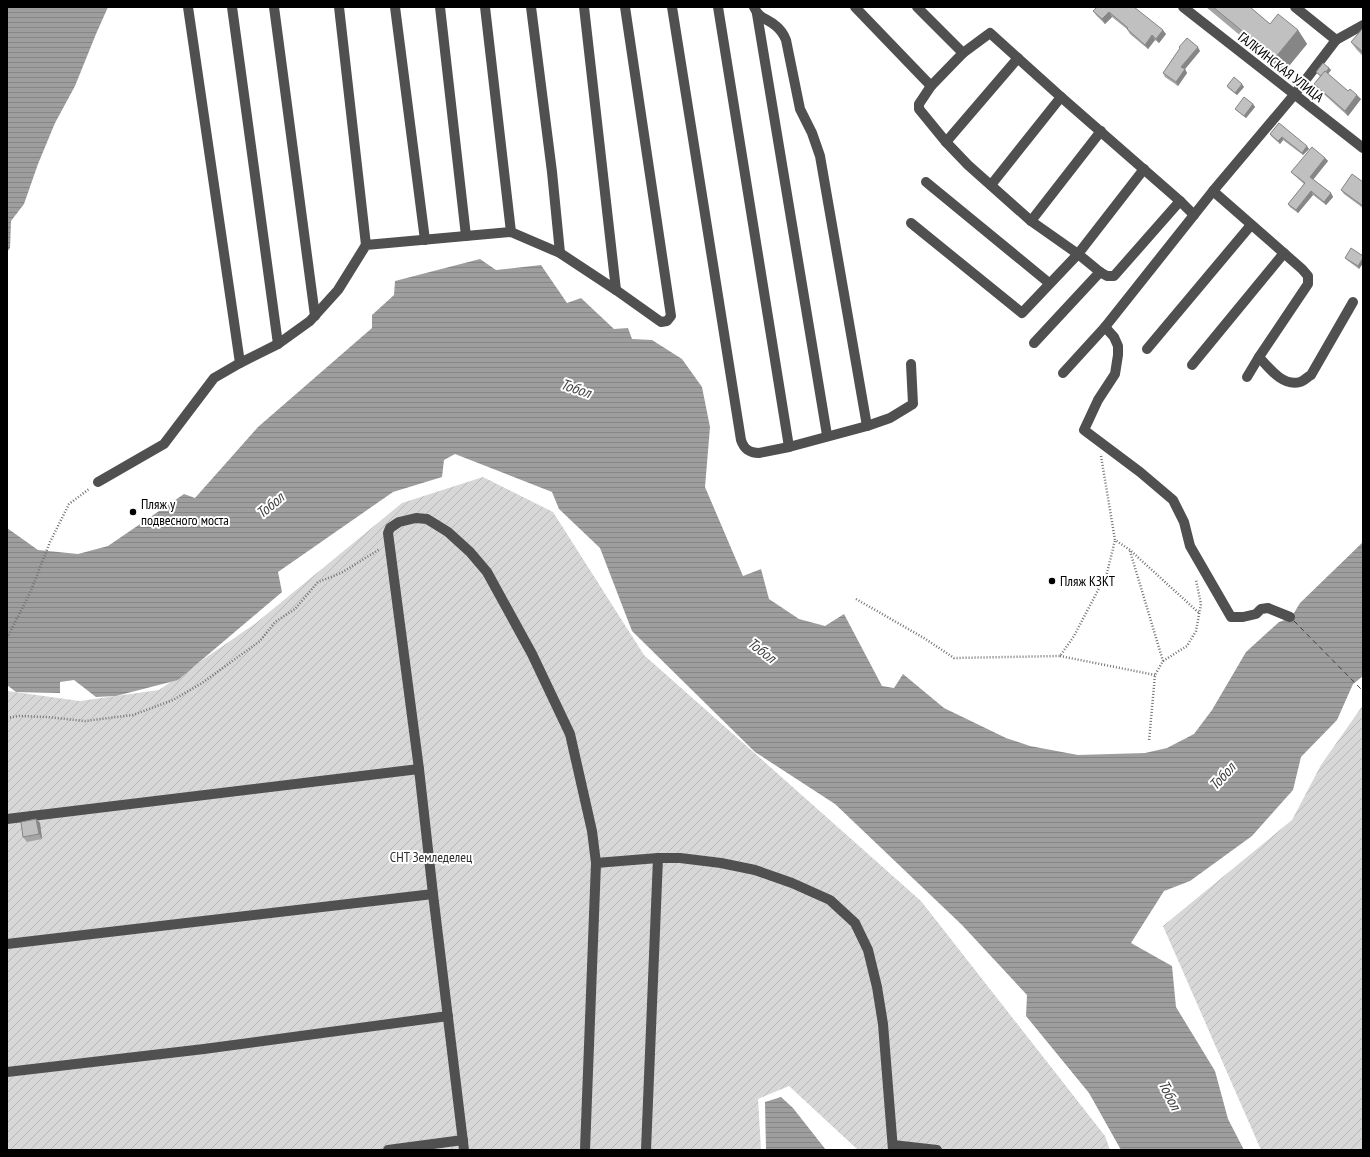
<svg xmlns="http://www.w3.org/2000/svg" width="1370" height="1157" font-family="'PT Sans Narrow',sans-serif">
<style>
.garden{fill:url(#garden-furrows)}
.water{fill:url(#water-rules)}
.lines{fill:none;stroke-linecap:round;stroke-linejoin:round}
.ferry{stroke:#3f3f3f;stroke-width:1;stroke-dasharray:5 4;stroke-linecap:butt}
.path{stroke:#727272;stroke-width:2.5;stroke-dasharray:1 2;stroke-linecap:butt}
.minor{stroke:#505050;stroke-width:10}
.wall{fill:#a5a5a5}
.shaded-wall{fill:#868686}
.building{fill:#c0c0c0;stroke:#868686}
.poi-dot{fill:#000;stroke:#fff;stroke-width:1.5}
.labels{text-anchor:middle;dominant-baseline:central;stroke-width:4;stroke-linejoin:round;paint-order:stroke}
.street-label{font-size:14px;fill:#000;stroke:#fff}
.poi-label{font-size:14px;fill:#000;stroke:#fff;text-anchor:start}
.park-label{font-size:14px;fill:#2e2e2e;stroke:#fff}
.water-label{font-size:15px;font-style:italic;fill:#3f3f3f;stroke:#fff}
</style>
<defs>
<pattern id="garden-furrows" width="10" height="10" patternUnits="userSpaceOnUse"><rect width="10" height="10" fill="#d7d7d7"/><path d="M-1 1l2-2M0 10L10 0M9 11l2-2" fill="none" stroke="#b7b7b7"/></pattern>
<pattern id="water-rules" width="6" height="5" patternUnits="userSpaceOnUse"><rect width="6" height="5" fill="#9e9e9e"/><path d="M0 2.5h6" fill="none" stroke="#868686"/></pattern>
</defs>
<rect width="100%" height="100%" fill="#fff"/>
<g class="garden">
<path d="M483,477L553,512L644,655L921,901L1105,1136L1110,1150H858L789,1086L758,1099L761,1150H7V691L80,701L159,690L256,623L402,503Z"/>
<path d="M1363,705V1150H1261L1163,926L1292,820L1321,765Z"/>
</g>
<g class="water">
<path d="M7,7H108L96,34L75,86L55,123L38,164L24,204L11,221L10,248L7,252Z"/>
<path d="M480,259L496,270L541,265L567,303L581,298L614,329L628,328L632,339L652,340L682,359L702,387L710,427L705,487L743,576L761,569L769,599L799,619L825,626L844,614L882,686L894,688L903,674L944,708L1006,738L1030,746L1078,755L1145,753L1167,748L1194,734L1212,710L1246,652L1279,622L1291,618L1300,603L1363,542V676L1353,684L1337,720L1301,757L1293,790L1252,836L1190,881L1164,891L1131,943L1172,966L1176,1007L1215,1071L1228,1119L1244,1150H1121L1089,1093L1026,1016L1027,995L962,925L835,804L755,752L632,631L600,548L559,509L552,492L455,454L444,460L442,477L393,492L278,572L282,592L178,680L116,696L96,697L74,680L60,682V693L16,692L7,685V528L38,550L78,554L108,546L184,494L195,498L258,427L372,328V315L394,295L395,281Z"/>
<path d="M781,1097L793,1108L826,1150H766L765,1102Z"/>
</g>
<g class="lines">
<path class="ferry" d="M1294,621L1361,689"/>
<g class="path">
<path d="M1101,456L1115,540L1130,550L1199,613"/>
<path d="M1130,551L1163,661L1155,675L1149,741"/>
<path d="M856,599L924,638L954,658L1060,656L1074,636L1107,573L1115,540"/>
<path d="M7,638L30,593L50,542L69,504L89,489"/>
<path d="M1060,656L1155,675"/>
<path d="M1163,661L1187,646L1196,631L1201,604L1196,580"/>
<path d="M7,718L19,716L47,717L85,721L133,715L173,700L202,683L260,641L275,622L295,609L318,582L341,573L380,549"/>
</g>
<g class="minor">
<path d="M188,7L240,363"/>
<path d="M232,7L278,344"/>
<path d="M274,7L315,316"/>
<path d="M339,7L366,245"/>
<path d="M395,7L425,240"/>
<path d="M440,7L466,236"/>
<path d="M485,7L511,232"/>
<path d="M531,7L552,172L560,253"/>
<path d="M584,7L616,290"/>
<path d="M672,7L741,440C744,449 749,453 759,453L789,447L867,426L890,418L913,404L911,364"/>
<path d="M718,7L789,447"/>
<path d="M754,7C759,19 767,18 776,26C781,30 784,35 786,40L800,109L812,133L820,156L867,426"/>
<path d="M855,7L931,86L963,53"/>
<path d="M917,7L963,53L990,33L1061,97L1180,201L1194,215"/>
<path d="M1183,7L1363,148"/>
<path d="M1295,7L1336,40L1363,25"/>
<path d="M757,14L827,435"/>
<path d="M931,86L919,104V109L946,142L968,165L1031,221L1078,254L1100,272L1107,276H1114L1180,201"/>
<path d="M946,142L1018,58"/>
<path d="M926,182L1049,283"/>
<path d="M991,185L1061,97"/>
<path d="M1213,191L1302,269L1308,276V284L1259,357C1269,368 1283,387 1300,382C1304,381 1307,377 1311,375L1353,302"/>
<path d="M1031,221L1101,131"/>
<path d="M911,223L1022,313L1078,254L1144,169"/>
<path d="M1105,327L1114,337L1118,346V355L1115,374L1098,400L1084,430L1140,472L1173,500L1184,522L1190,546L1231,617H1243L1256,614L1261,609L1268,608L1290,617"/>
<path d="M1034,343L1100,272"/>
<path d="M1147,349L1251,225"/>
<path d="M1192,365L1284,253"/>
<path d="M1063,373L1105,327L1213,191L1294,95L1336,40"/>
<path d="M1247,377L1259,357"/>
<path d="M98,482L164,444L214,378L240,363L278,344L310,321L338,290L366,245L511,232L560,253L616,290L661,322L667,321L671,316L625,7"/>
<path d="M7,819L419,769"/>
<path d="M596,863L658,858H680L721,863L755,870L792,883L830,900L855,923L868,950L877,987L883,1024L893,1150"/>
<path d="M7,944L433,894"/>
<path d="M7,1072L204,1049L448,1016"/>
<path d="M893,1145L937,1150"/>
<path d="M388,1150L463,1140"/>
<path d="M464,1150L433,894L419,769L388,533L390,528L399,522L416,518L427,519L448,532L470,552L487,572L532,654L570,734L592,831L596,863L585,1150"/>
<path d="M646,1150L658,858"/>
</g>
</g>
<g class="wall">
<path d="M1097,7L1166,34L1159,43L1155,40L1148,49L1130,34L1127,29L1112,17L1105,24L1096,15L1093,11Z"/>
<path d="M1206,7H1250L1270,24L1298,30L1307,44L1284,72Z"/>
<path d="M1363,28V56L1357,50L1351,42Z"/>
<path d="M1179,47L1200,51L1185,69L1187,73L1178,86L1165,77L1163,73L1180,49Z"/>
<path d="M1329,68L1331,70L1328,74L1348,91L1361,99L1348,116L1317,88L1314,84L1320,76L1316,72Z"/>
<path d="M1227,86L1244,87L1237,95L1228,88Z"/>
<path d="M1253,104L1255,107L1246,118L1237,111L1235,109Z"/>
<path d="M1279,123L1309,149L1303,155L1283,140L1280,144L1271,136L1270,134Z"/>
<path d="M1325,158L1328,161L1313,179L1331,193L1333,197L1326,205L1313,195L1298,213L1290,207L1288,204L1304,184L1294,175L1291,172Z"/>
<path d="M1363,182V208L1344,194L1341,190Z"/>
<path d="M1363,256V263L1359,269L1347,260L1345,258Z"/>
<path d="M36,819L40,823L42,839L27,842L23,837Z"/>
</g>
<g class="shaded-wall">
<path d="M1109,12L1112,17L1105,24L1102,19Z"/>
<path d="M1163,30L1166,34L1159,43L1156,39Z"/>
<path d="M1298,30L1307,44L1284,72L1275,58Z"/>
<path d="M1152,35L1155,40L1148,49L1145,45Z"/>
<path d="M1198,47L1200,51L1185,69L1187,73L1178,86L1176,82L1181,67Z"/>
<path d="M1329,68L1331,70L1324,79L1322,77Z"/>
<path d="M1242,84L1244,87L1237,95L1235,93Z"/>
<path d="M1357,95L1361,99L1348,116L1345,111Z"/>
<path d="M1253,104L1255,107L1246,118L1244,116Z"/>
<path d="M1282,137L1283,140L1280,144L1278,141Z"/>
<path d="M1307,146L1309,149L1303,155L1302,153Z"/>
<path d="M1325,158L1328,161L1313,180L1310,177Z"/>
<path d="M1311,191L1313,195L1298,213L1296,210Z"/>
<path d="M1331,193L1333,197L1326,205L1324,202Z"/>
<path d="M1363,258V263L1359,269L1358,266Z"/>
<path d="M36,819L40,823L42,839L39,834Z"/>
</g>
<g class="building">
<path d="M1097,7H1134L1163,30L1156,39L1152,35L1145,45L1127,29L1128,28L1109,12L1102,19L1093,11Z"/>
<path d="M1213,7H1250L1270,24L1278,14L1298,30L1275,58Z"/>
<path d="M1363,28V52L1351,42Z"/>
<path d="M1187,38L1198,47L1181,67L1185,69L1176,82L1163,73L1180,48L1179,47Z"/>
<path d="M1323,63L1329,68L1326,72L1325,71L1321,76L1316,72Z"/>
<path d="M1325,71L1348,91L1350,89L1357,95L1345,111L1314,84Z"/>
<path d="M1234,77L1242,84L1235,93L1227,86Z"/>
<path d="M1244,97L1253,104L1244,116L1235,109Z"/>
<path d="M1279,123L1307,146L1302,153L1282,137L1278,141L1270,134Z"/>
<path d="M1312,147L1325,158L1310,177L1331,193L1324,202L1311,191L1296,210L1288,204L1305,183L1291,172Z"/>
<path d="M1352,174L1363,182V206L1341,190Z"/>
<path d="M1351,248L1363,256V258L1358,266L1345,258Z"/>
<path d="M36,819L39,834L23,837L21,822Z"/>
</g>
<g class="poi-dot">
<circle cx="133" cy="512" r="4"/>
<circle cx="1052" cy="581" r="4"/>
</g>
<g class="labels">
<g class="street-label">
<text transform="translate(1281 67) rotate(38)">ГАЛКИНСКАЯ УЛИЦА</text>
</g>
<g class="poi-label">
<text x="141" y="504">Пляж у<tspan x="141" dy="16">подвесного моста</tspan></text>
<text x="1060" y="581">Пляж КЗКТ</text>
</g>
<g class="park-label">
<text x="431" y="857">СНТ Земледелец</text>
</g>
<g class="water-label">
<text transform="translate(576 388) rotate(19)">Тобол</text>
<text transform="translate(270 505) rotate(-40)">Тобол</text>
<text transform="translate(762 650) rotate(37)">Тобол</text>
<text transform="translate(1222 776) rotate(-48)">Тобол</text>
<text transform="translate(1170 1095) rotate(63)">Тобол</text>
</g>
</g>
<rect width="1370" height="1157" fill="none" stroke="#000000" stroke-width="16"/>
</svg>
